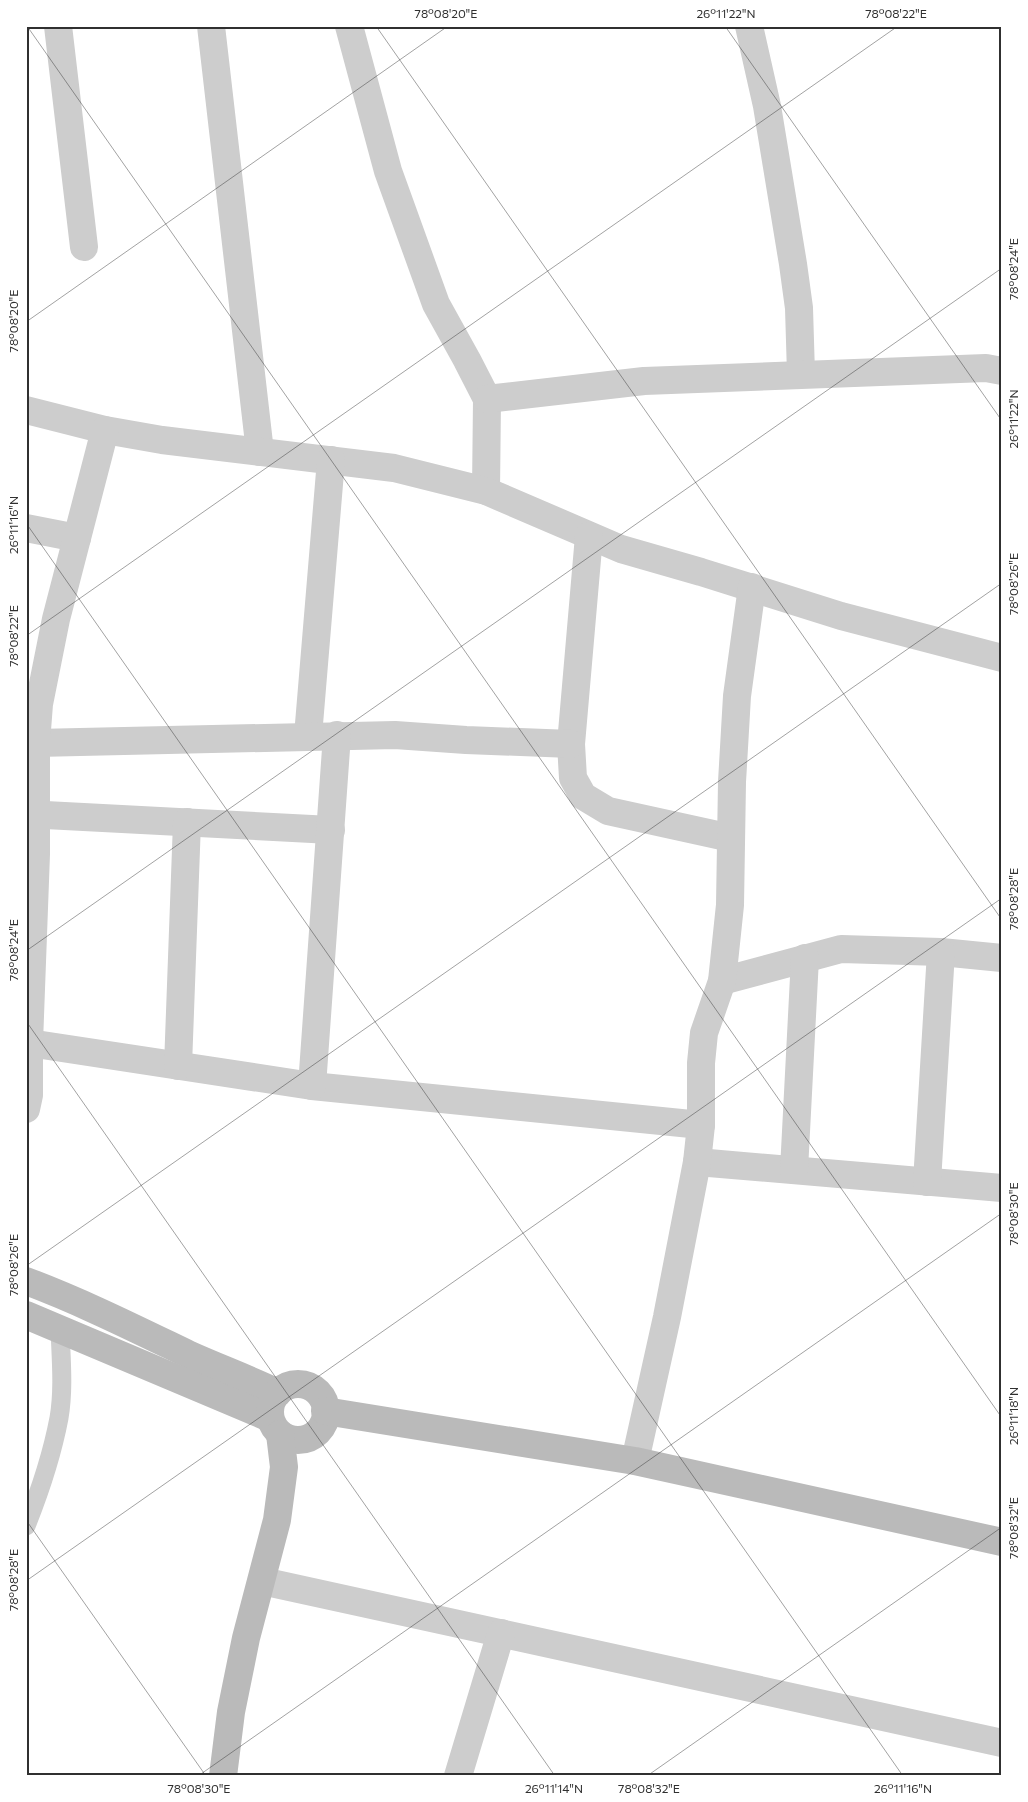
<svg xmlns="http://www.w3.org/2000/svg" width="1028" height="1802" font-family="Commissioner,sans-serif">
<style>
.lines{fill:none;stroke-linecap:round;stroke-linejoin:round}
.lane{stroke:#cdcdcd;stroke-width:19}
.street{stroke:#cdcdcd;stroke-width:28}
.secondary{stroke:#bababa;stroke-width:28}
.ticks{fill:none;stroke:#303030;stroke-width:1;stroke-opacity:0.45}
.neatline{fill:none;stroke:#303030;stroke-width:2}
.ticks-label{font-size:12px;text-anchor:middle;fill:#303030}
</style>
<rect width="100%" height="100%" fill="#fff"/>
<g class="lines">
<path class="lane" d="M26,1526C40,1491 52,1455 59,1418C64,1389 61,1358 60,1329"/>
<g class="street">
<path d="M58,26L84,247"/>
<path d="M211,26L260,452"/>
<path d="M349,26L388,171L436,304L467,360L487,399L486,491"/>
<path d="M749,26L767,106L793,264L799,308L801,374"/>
<path d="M487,399L644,381L986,368L1002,371"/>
<path d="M26,410L105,430L162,440L394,468L486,491L621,549L701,572L841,616L1002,658"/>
<path d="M26,528L77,538"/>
<path d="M589,536L571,744L573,778L583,796L608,811L731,838"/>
<path d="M308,736L331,460"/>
<path d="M36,743L395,735L466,740L571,744"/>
<path d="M26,814L331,830"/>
<path d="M722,981L841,949L941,952L1002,958"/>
<path d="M29,1043L312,1086L701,1125"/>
<path d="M178,1066L187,822"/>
<path d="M312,1086L337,735"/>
<path d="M26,1109L29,1095V1043L36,854V743L39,704L56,619L105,430"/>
<path d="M697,1162L1002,1188"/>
<path d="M794,1170L805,958"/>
<path d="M927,1182L941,952"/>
<path d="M635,1461L667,1317L697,1162L701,1125V1063L704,1033L722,981L730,905L732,782L737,696L752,587"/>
<path d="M262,1581L1002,1743"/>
<path d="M458,1776L501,1633"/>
</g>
<g class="secondary">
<path d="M26,1281C82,1302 136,1329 190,1355C219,1368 249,1379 278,1393"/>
<path d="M26,1315L270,1418"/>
<circle cx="298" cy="1412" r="28"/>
<path d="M325,1411L635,1461L1002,1542"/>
<path d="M223,1776L231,1712L246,1638L277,1520L284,1467L280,1434"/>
</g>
</g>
<path class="ticks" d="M27,26L1002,1418M376,26L1002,920M725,26L1002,421M26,322L448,26M26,523L903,1776M26,636L898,26M26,951L1002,268M26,1021L555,1776M26,1266L1002,583M26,1520L206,1776M26,1581L1002,898M198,1776L1002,1213M647,1776L1002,1527"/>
<rect width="1028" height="1802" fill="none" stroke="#ffffff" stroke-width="55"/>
<rect x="28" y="28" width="972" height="1746" class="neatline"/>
<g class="ticks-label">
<text x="446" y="18">78°08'20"E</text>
<text x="726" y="18">26°11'22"N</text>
<text x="896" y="18">78°08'22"E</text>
<text transform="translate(1014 269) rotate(-90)" y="4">78°08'24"E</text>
<text transform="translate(14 321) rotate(-90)" y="4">78°08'20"E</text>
<text transform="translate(1014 419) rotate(-90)" y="4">26°11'22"N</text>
<text transform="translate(14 525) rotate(-90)" y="4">26°11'16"N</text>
<text transform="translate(1014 584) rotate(-90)" y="4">78°08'26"E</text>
<text transform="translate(14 636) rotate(-90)" y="4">78°08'22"E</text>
<text transform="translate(1014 899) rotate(-90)" y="4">78°08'28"E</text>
<text transform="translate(14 950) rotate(-90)" y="4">78°08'24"E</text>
<text transform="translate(1014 1214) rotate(-90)" y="4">78°08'30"E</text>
<text transform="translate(14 1265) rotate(-90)" y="4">78°08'26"E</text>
<text transform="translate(1014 1416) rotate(-90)" y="4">26°11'18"N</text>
<text transform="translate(1014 1528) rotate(-90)" y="4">78°08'32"E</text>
<text transform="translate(14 1580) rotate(-90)" y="4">78°08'28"E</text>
<text x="199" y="1793">78°08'30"E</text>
<text x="554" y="1793">26°11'14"N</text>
<text x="649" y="1793">78°08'32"E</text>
<text x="903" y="1793">26°11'16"N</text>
</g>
</svg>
